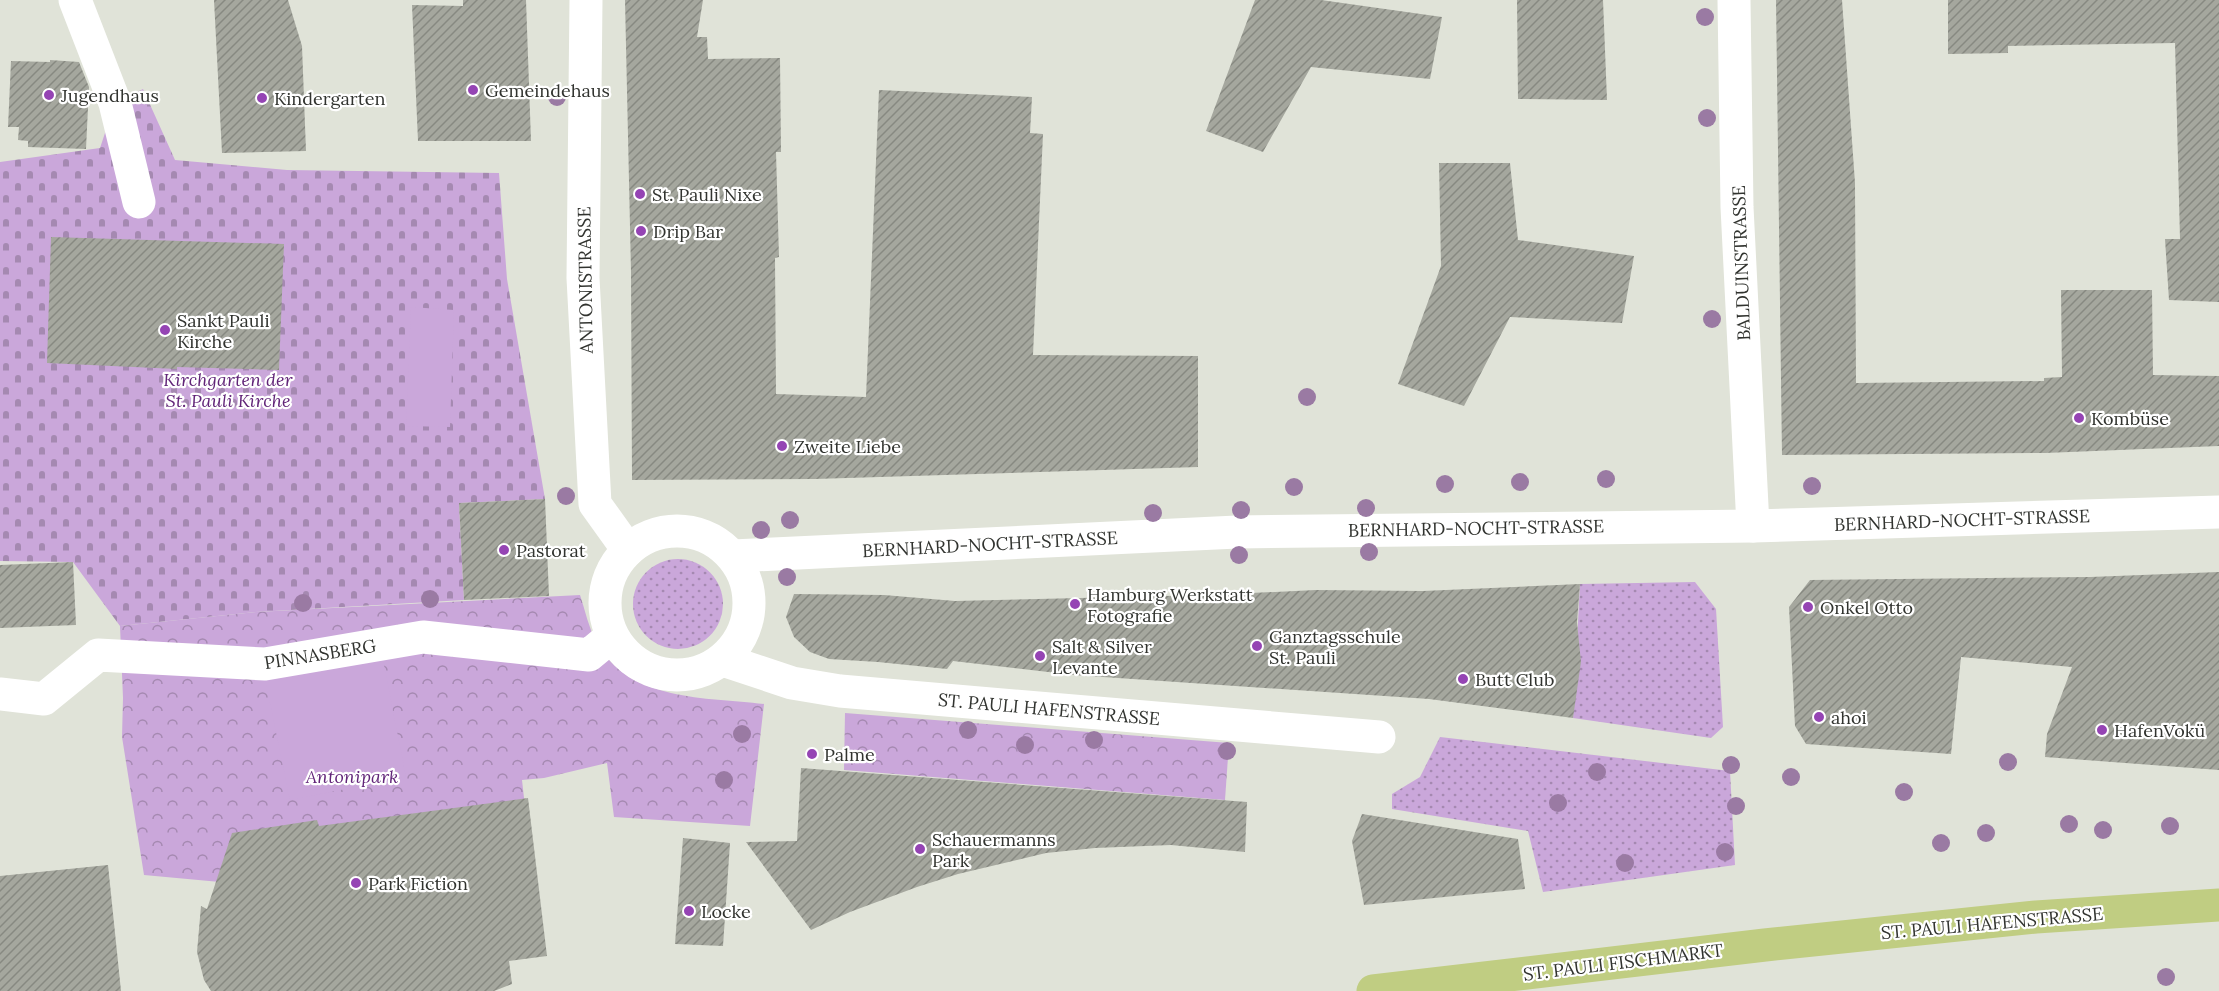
<svg xmlns="http://www.w3.org/2000/svg" width="2219" height="991" font-family="Lora,serif">
<style>
.grass{fill:url(#grass-dots)}
.cemetery{fill:url(#cemetery-stones)}
.park{fill:url(#park-crowns)}
.pitch{fill:#caa7da}
.building{fill:url(#building-hatch)}
.lines{fill:none;stroke-linecap:round;stroke-linejoin:round}
.minor{stroke:#fff;stroke-width:33}
.major{stroke:#c0cd82;stroke-width:33}
.tree{fill:#9a7aa3}
.poi-dot{fill:#9544b4;stroke:#fff;stroke-width:2}
.labels{text-anchor:middle;dominant-baseline:central;stroke-width:4.5;stroke-linejoin:round;paint-order:stroke}
.poi-label{font-size:18px;fill:#31332f;stroke:#fff;text-anchor:start}
.street-label{font-size:18px;fill:#31332f;stroke:#fff}
.park-label{font-size:18px;font-style:italic;fill:#612478;stroke:#fff}
</style>
<defs>
<pattern id="grass-dots" width="8" height="8" patternUnits="userSpaceOnUse" patternTransform="scale(1.5)"><rect width="8" height="8" fill="#caa7da"/><path d="M2 2h.1M6 6h.1" fill="none" stroke="#a589b1" stroke-width="1.8" stroke-linecap="round"/></pattern>
<pattern id="cemetery-stones" width="16" height="16" patternUnits="userSpaceOnUse" patternTransform="scale(1.5)"><rect width="16" height="16" fill="#caa7da"/><path d="M2 7V4a2 2 0 0 1 4 0v3zM10 15v-3a2 2 0 0 1 4 0v3z" fill="#a589b1"/></pattern>
<pattern id="park-crowns" width="20" height="18" patternUnits="userSpaceOnUse" patternTransform="scale(1.5)"><rect width="20" height="18" fill="#caa7da"/><path d="M2 6a3 3 0 1 1 6 0M12 15a3 3 0 1 1 6 0" fill="none" stroke="#a589b1"/></pattern>
<pattern id="building-hatch" width="6" height="6" patternUnits="userSpaceOnUse" patternTransform="scale(1.5)"><rect width="6" height="6" fill="#a5a79e"/><path d="M-1 1l2-2M0 6l6-6M5 7l2-2" fill="none" stroke="#878981"/></pattern>
</defs>
<rect width="100%" height="100%" fill="#e0e3d8"/>
<g class="grass">
<circle cx="678" cy="604" r="45"/>
<path d="M1695,582L1716,609L1723,727L1711,738L1573,718L1580,584Z"/>
<path d="M1440,737L1730,771L1735,865L1543,892L1528,831L1392,809V794L1420,777Z"/>
</g>
<path class="cemetery" d="M143,89L175,160L287,170L499,173L507,279L545,499L459,503L464,600L256,612L120,626L73,562L0,561V162L100,148L115,103Z"/>
<g class="park">
<path d="M580,595C585,610 589,629 597,643C630,702 706,697 764,704L750,826L614,817L607,763L544,778L522,780L541,950L505,954L480,991L220,882L144,875L122,737L123,698L120,626L256,612Z"/>
<path d="M845,713L1229,743L1225,800L844,770Z"/>
</g>
<g class="pitch">
<path d="M411,307L454,310L450,427L406,426Z"/>
<path d="M382,655L406,777L290,800L265,679Z"/>
</g>
<g class="building">
<path d="M214,0H288L302,46L306,151L222,153Z"/>
<path d="M463,0H526L531,141H418L412,5L463,6Z"/>
<path d="M625,0H703L697,37H707L708,59L780,58L781,152H776L779,257L775,258L776,394L866,397L879,90L1032,97L1030,133L1043,134L1033,355L1198,356V467L815,479L632,480L631,272Z"/>
<path d="M1255,0H1321L1442,17L1430,79L1311,67L1263,152L1206,131Z"/>
<path d="M1517,0H1603L1607,100L1518,99Z"/>
<path d="M1776,0H1842L1855,183L1856,383L2044,381V378L2062,377L2061,290H2152L2153,375L2219,376V446L2045,453L1782,455Z"/>
<path d="M1948,0H2219V302L2169,300L2165,239H2180L2175,43L2008,46V53L1948,54Z"/>
<path d="M50,60L79,62L89,87L86,149L28,147V141L18,140L19,127H8L11,61L50,62Z"/>
<path d="M1439,163H1510L1518,240L1634,256L1622,323L1510,317L1464,406L1398,384L1441,266Z"/>
<path d="M51,237L284,244L279,370L177,367V369L47,363Z"/>
<path d="M545,499L549,596L464,600L459,503Z"/>
<path d="M73,562L76,625L0,628V565Z"/>
<path d="M2219,572V770L2045,757L2047,734L2072,667L1961,657L1951,754L1806,744L1795,726L1789,607L1810,580L2090,577Z"/>
<path d="M1580,584L1577,622L1581,662L1573,718L1429,699L1074,675L953,661L947,669L878,662L829,659L810,652L794,637L786,617L794,594L884,595L955,601L1208,595L1316,590L1423,591Z"/>
<path d="M801,768L1247,802L1245,852L1171,845L1095,848L1046,853L958,874L917,887L850,912L811,930L746,842L797,841Z"/>
<path d="M528,798L547,956L509,961L512,984L494,991H211L204,980L197,952L201,906L207,909L232,833L317,820L319,826Z"/>
<path d="M1362,814L1518,839L1525,889L1364,905L1352,841Z"/>
<path d="M683,838L730,843L723,946L675,944Z"/>
<path d="M108,865L121,991H0V876Z"/>
</g>
<g class="lines">
<g class="minor">
<path d="M75,0L115,103L139,202"/>
<path d="M586,0L583,278L595,504L628,550"/>
<path d="M1734,0L1737,207L1753,526"/>
<circle cx="677" cy="603" r="72"/>
<path d="M733,556L1237,532L1753,526L2219,512"/>
<path d="M723,660L792,683L840,691L1379,737"/>
<path d="M0,694L44,699L98,655L265,664L423,637L589,655L612,636"/>
</g>
<path class="major" d="M1373,991L1765,945L2036,917L2219,905"/>
</g>
<g class="tree">
<circle cx="1705" cy="17" r="9"/>
<circle cx="557" cy="97" r="9"/>
<circle cx="1707" cy="118" r="9"/>
<circle cx="1712" cy="319" r="9"/>
<circle cx="1307" cy="397" r="9"/>
<circle cx="1606" cy="479" r="9"/>
<circle cx="1520" cy="482" r="9"/>
<circle cx="1445" cy="484" r="9"/>
<circle cx="1812" cy="486" r="9"/>
<circle cx="1294" cy="487" r="9"/>
<circle cx="566" cy="496" r="9"/>
<circle cx="1366" cy="508" r="9"/>
<circle cx="1241" cy="510" r="9"/>
<circle cx="1153" cy="513" r="9"/>
<circle cx="790" cy="520" r="9"/>
<circle cx="761" cy="530" r="9"/>
<circle cx="1369" cy="552" r="9"/>
<circle cx="1239" cy="555" r="9"/>
<circle cx="787" cy="577" r="9"/>
<circle cx="430" cy="599" r="9"/>
<circle cx="303" cy="603" r="9"/>
<circle cx="968" cy="730" r="9"/>
<circle cx="742" cy="734" r="9"/>
<circle cx="1094" cy="740" r="9"/>
<circle cx="1025" cy="745" r="9"/>
<circle cx="1227" cy="751" r="9"/>
<circle cx="2008" cy="762" r="9"/>
<circle cx="1731" cy="765" r="9"/>
<circle cx="1597" cy="772" r="9"/>
<circle cx="1791" cy="777" r="9"/>
<circle cx="724" cy="780" r="9"/>
<circle cx="1904" cy="792" r="9"/>
<circle cx="1558" cy="803" r="9"/>
<circle cx="1736" cy="806" r="9"/>
<circle cx="2069" cy="824" r="9"/>
<circle cx="2170" cy="826" r="9"/>
<circle cx="2103" cy="830" r="9"/>
<circle cx="1986" cy="833" r="9"/>
<circle cx="1941" cy="843" r="9"/>
<circle cx="1725" cy="852" r="9"/>
<circle cx="1625" cy="863" r="9"/>
<circle cx="2166" cy="977" r="9"/>
</g>
<g class="poi-dot">
<circle cx="473" cy="90" r="6"/>
<circle cx="49" cy="95" r="6"/>
<circle cx="262" cy="98" r="6"/>
<circle cx="640" cy="194" r="6"/>
<circle cx="641" cy="231" r="6"/>
<circle cx="165" cy="330" r="6"/>
<circle cx="2079" cy="418" r="6"/>
<circle cx="782" cy="446" r="6"/>
<circle cx="504" cy="550" r="6"/>
<circle cx="1075" cy="604" r="6"/>
<circle cx="1808" cy="607" r="6"/>
<circle cx="1257" cy="646" r="6"/>
<circle cx="1040" cy="656" r="6"/>
<circle cx="1463" cy="679" r="6"/>
<circle cx="1819" cy="717" r="6"/>
<circle cx="2102" cy="730" r="6"/>
<circle cx="812" cy="754" r="6"/>
<circle cx="920" cy="849" r="6"/>
<circle cx="356" cy="883" r="6"/>
<circle cx="689" cy="911" r="6"/>
</g>
<g class="labels">
<g class="poi-label">
<text x="485" y="90">Gemeindehaus</text>
<text x="61" y="95">Jugendhaus</text>
<text x="274" y="98">Kindergarten</text>
<text x="652" y="194">St. Pauli Nixe</text>
<text x="653" y="231">Drip Bar</text>
<text x="177" y="320">Sankt Pauli<tspan x="177" dy="21">Kirche</tspan></text>
<text x="2091" y="418">Kombüse</text>
<text x="794" y="446">Zweite Liebe</text>
<text x="516" y="550">Pastorat</text>
<text x="1087" y="594">Hamburg Werkstatt<tspan x="1087" dy="21">Fotografie</tspan></text>
<text x="1820" y="607">Onkel Otto</text>
<text x="1269" y="636">Ganztagsschule<tspan x="1269" dy="21">St. Pauli</tspan></text>
<text x="1052" y="646">Salt &amp; Silver<tspan x="1052" dy="21">Levante</tspan></text>
<text x="1475" y="679">Butt Club</text>
<text x="1831" y="717">ahoi</text>
<text x="2114" y="730">HafenVokü</text>
<text x="824" y="754">Palme</text>
<text x="932" y="839">Schauermanns<tspan x="932" dy="21">Park</tspan></text>
<text x="368" y="883">Park Fiction</text>
<text x="701" y="911">Locke</text>
</g>
<g class="street-label">
<text transform="translate(1741 263) rotate(-92)">BALDUINSTRASSE</text>
<text transform="translate(585 280) rotate(-91)">ANTONISTRASSE</text>
<text transform="translate(1962 520) rotate(-2)">BERNHARD-NOCHT-STRASSE</text>
<text transform="translate(1476 528) rotate(-1)">BERNHARD-NOCHT-STRASSE</text>
<text transform="translate(990 544) rotate(-3)">BERNHARD-NOCHT-STRASSE</text>
<text transform="translate(320 654) rotate(-9)">PINNASBERG</text>
<text transform="translate(1049 709) rotate(5)">ST. PAULI HAFENSTRASSE</text>
<text transform="translate(1992 923) rotate(-5)">ST. PAULI HAFENSTRASSE</text>
<text transform="translate(1623 962) rotate(-7)">ST. PAULI FISCHMARKT</text>
</g>
<g class="park-label">
<text x="228" y="379">Kirchgarten der<tspan x="228" dy="21">St. Pauli Kirche</tspan></text>
<text x="352" y="776">Antonipark</text>
</g>
</g>
</svg>
